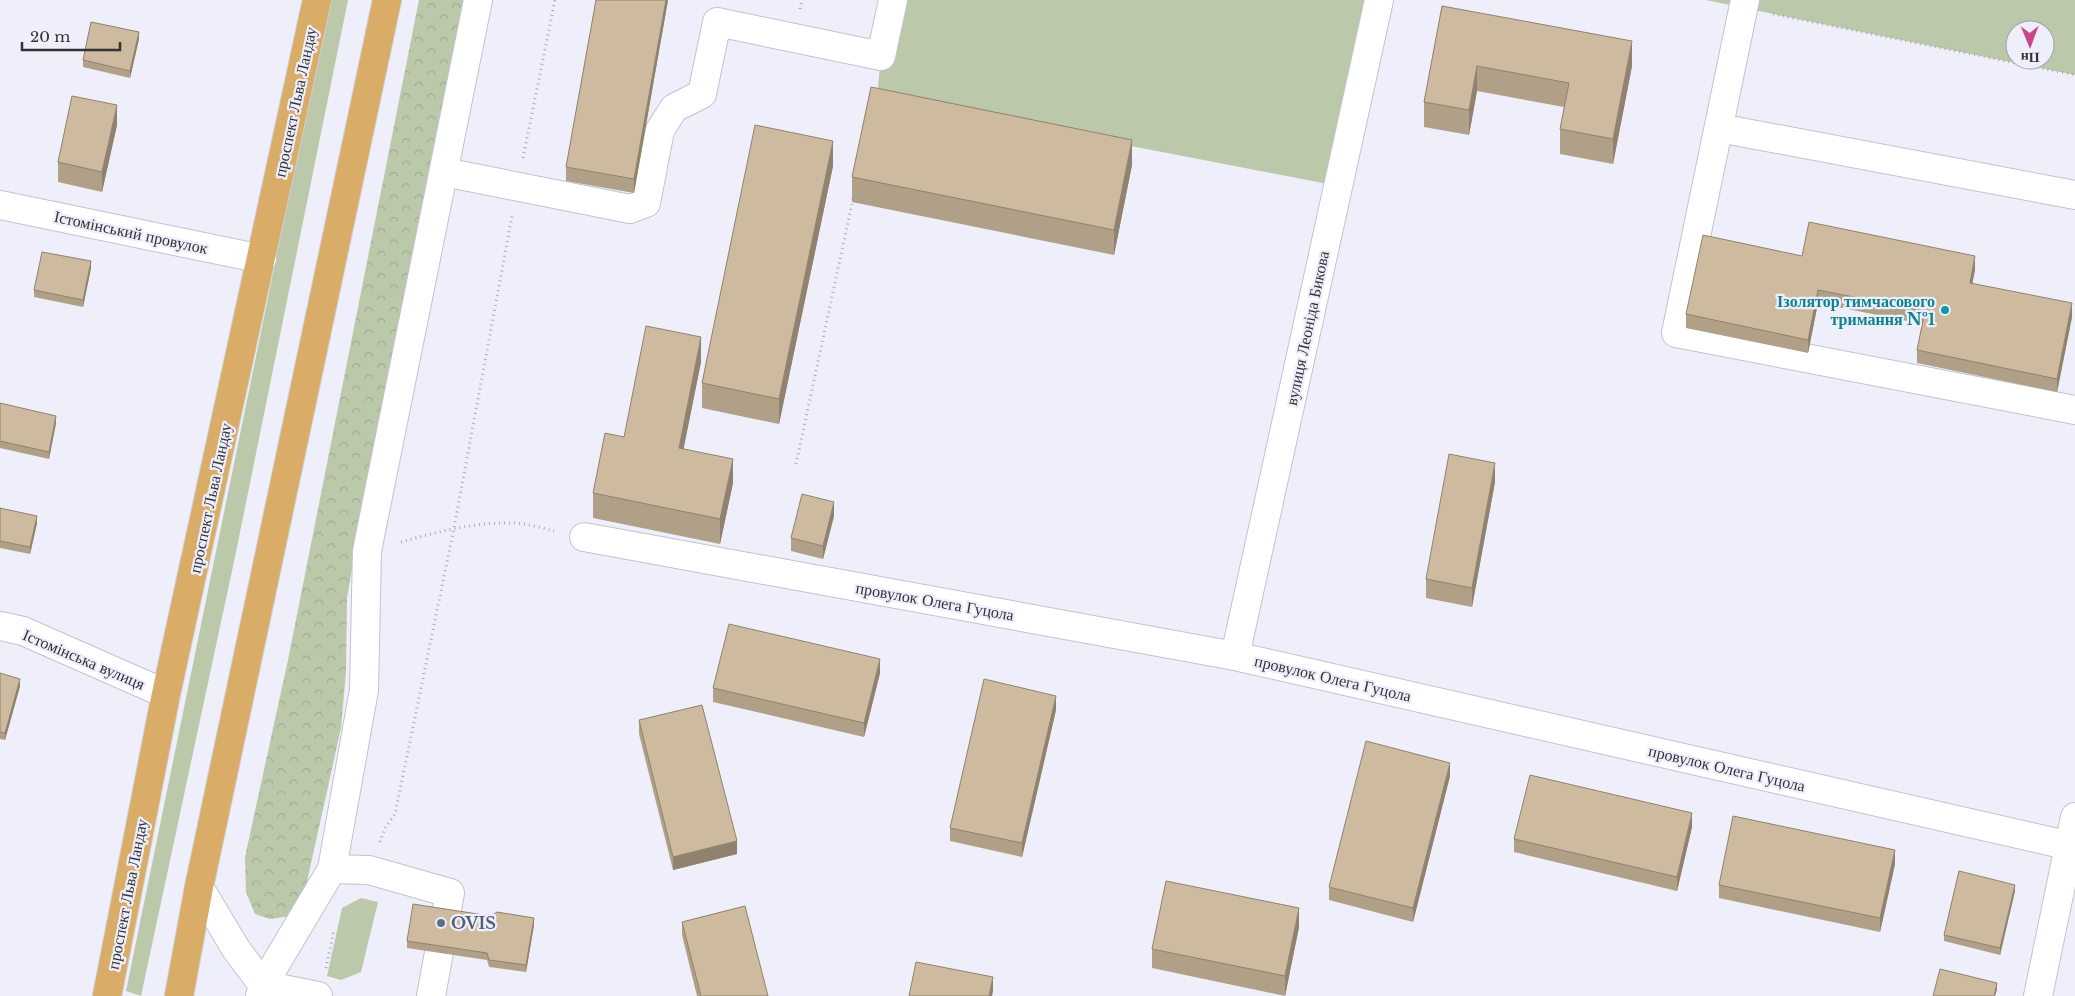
<svg xmlns="http://www.w3.org/2000/svg" width="2075" height="996" font-family="'Libre Baskerville',serif">
<style>
.green{fill:#bbc8a9;fill-rule:evenodd}
.forest{fill:url(#forest-crowns)}
.lines{fill:none;stroke-linecap:round;stroke-linejoin:round}
.minor-casing{stroke:#c2c3cd;stroke-width:30}
.major-casing{stroke:#cececf;stroke-width:30}
.path{stroke:#aaabb3;stroke-width:3;stroke-dasharray:1 4;stroke-linecap:butt}
.minor{stroke:#fff;stroke-width:28}
.major{stroke:#d9ac67;stroke-width:28}
.wall{fill:#b1a088}
.shaded-wall{fill:#90826f}
.building{fill:#ceba9e;stroke:#90826f}
.culture-dot{fill:#0f9aa8;stroke:#eeeffa;stroke-width:2}
.service-dot{fill:#5c6f8a;stroke:#eeeffa;stroke-width:2}
.labels{text-anchor:middle;dominant-baseline:central;stroke-width:4.5;stroke-linejoin:round;paint-order:stroke}
.street-label{font-size:16px;fill:#333337;stroke:#eeeffa}
.culture-label{font-size:16px;font-weight:bold;fill:#0d838f;stroke:#eeeffa;text-anchor:end}
.service-label{font-size:16px;font-weight:bold;fill:#4e5e75;stroke:#eeeffa;text-anchor:start}
</style>
<defs>
<pattern id="forest-crowns" width="20" height="18" patternUnits="userSpaceOnUse" patternTransform="scale(1.25)"><rect width="20" height="18" fill="#bbc8a9"/><path d="M2 6a3 3 0 1 1 6 0M12 15a3 3 0 1 1 6 0" fill="none" stroke="#a1ac92"/></pattern>
</defs>
<rect width="100%" height="100%" fill="#eeeffa"/>
<g class="green">
<path d="M329,0H348L236,552L141,996L126,991Z"/>
<path d="M893,0H1379L1338,186L877,97L881,56Z"/>
<path d="M1706,0H2075V75L1744,8ZM2015,30H2045V60H2015Z"/>
<path d="M361,898L378,902L361,972L341,980L327,976L342,908Z"/>
</g>
<path class="forest" d="M419,0H466L429,169L357,540L347,598L346,671L341,728L302,904L291,916L270,919L255,914L246,892L245,857L288,660Z"/>
<g class="lines">
<defs>
<g id="minor">
<path d="M1745,0L1676,333L2075,410"/>
<path d="M1719,128L2075,195"/>
<path d="M444,172L630,209L646,203L660,130L674,108L702,94L717,22L881,56L893,0"/>
<path d="M0,205L262,259"/>
<path d="M584,537L1235,656L2075,847"/>
<path d="M0,626L23,631L166,694"/>
<path d="M1235,656L1379,0"/>
<path d="M332,869L369,870L450,893L431,996"/>
<path d="M199,887L236,949L263,985L318,996"/>
<path d="M260,996L263,985L332,869L364,690L367,551L478,0"/>
<path d="M2038,996L2075,817"/>
</g>
<g id="major">
<path d="M107,996L166,694L317,0"/>
<path d="M179,996L199,887L387,0"/>
</g>
</defs>
<use href="#minor" class="minor-casing"/>
<use href="#major" class="major-casing"/>
<g class="path">
<path d="M800,9L802,0"/>
<path d="M1773,14L2075,75"/>
<path d="M523,158L555,0"/>
<path d="M796,464L853,199"/>
<path d="M401,542C437,532 474,522 512,523C526,523 541,528 554,531"/>
<path d="M380,842L385,828L395,814L454,528L512,216"/>
<path d="M326,968L334,930"/>
</g>
<use href="#minor" class="minor"/>
<use href="#major" class="major"/>
</g>
<g class="wall">
<path d="M596,0H668L634,193L566,181V167Z"/>
<path d="M1442,6L1632,66L1613,164L1560,154V129L1564,107L1477,91L1469,135L1424,127V102Z"/>
<path d="M139,39L130,78L83,67V60Z"/>
<path d="M117,125L102,192L58,182V162Z"/>
<path d="M1132,165L1114,255L852,202V177Z"/>
<path d="M833,166L779,424L702,408V383Z"/>
<path d="M1802,256L1975,270L1972,283L2072,317L2057,392L1917,363V350L1922,324L1818,303L1808,353L1686,328V314Z"/>
<path d="M91,268L83,307L34,297V290Z"/>
<path d="M701,362L683,449L733,483L720,544L593,518V493L624,437Z"/>
<path d="M0,403L56,423L49,459L0,448Z"/>
<path d="M1495,482L1472,607L1426,598V579Z"/>
<path d="M0,508L37,523L30,554L0,548Z"/>
<path d="M834,516L823,559L791,551V538Z"/>
<path d="M0,673L20,686L5,740L0,739Z"/>
<path d="M880,673L864,737L713,702V688Z"/>
<path d="M1056,710L1022,857L950,841V828Z"/>
<path d="M639,720L737,854L673,870L639,734Z"/>
<path d="M1450,776L1413,922L1329,900V887Z"/>
<path d="M1692,827L1677,891L1514,852V839Z"/>
<path d="M1895,864L1880,932L1719,898V885Z"/>
<path d="M2015,891L2000,955L1944,941V935Z"/>
<path d="M682,922L768,996H697L682,935Z"/>
<path d="M534,925L526,972L489,967L487,960L407,948V941Z"/>
<path d="M1299,927L1285,996L1152,968V949Z"/>
</g>
<g class="shaded-wall">
<path d="M666,0H668L634,193V179Z"/>
<path d="M139,32V39L130,78V71Z"/>
<path d="M1632,41V66L1613,164V139Z"/>
<path d="M1477,66V91L1469,135V110Z"/>
<path d="M117,105V125L102,192V172Z"/>
<path d="M1132,140V165L1114,255V230Z"/>
<path d="M833,141V166L779,424V399Z"/>
<path d="M1975,256V270L1970,296V283Z"/>
<path d="M91,261V268L83,307V300Z"/>
<path d="M1818,290V303L1808,353V340Z"/>
<path d="M2072,303V317L2057,392V379Z"/>
<path d="M701,337V362L679,472V448Z"/>
<path d="M56,416V423L49,459V452Z"/>
<path d="M733,459V483L720,544V519Z"/>
<path d="M1495,463V482L1472,607V588Z"/>
<path d="M834,502V516L823,559V546Z"/>
<path d="M37,516V523L30,554V547Z"/>
<path d="M880,659V673L864,737V723Z"/>
<path d="M20,679V686L5,740V733Z"/>
<path d="M1056,696V710L1022,857V843Z"/>
<path d="M1450,763V776L1413,922V908Z"/>
<path d="M1692,813V827L1677,891V877Z"/>
<path d="M737,841V854L673,870V857Z"/>
<path d="M1895,850V864L1880,932V918Z"/>
<path d="M2015,885V891L2000,955V948Z"/>
<path d="M1299,908V927L1285,996V976Z"/>
<path d="M534,918V925L526,972V965Z"/>
<path d="M993,977V991L992,996H989Z"/>
<path d="M1997,983V990L1995,996H1994Z"/>
</g>
<g class="building">
<path d="M596,0H666L634,179L566,167Z"/>
<path d="M1442,6L1632,41L1613,139L1560,129L1569,83L1477,66L1469,110L1424,102Z"/>
<path d="M91,22L139,32L130,71L83,60Z"/>
<path d="M871,87L1132,140L1114,230L852,177Z"/>
<path d="M72,96L117,105L102,172L58,162Z"/>
<path d="M755,125L833,141L779,399L702,383Z"/>
<path d="M1809,222L1975,256L1970,283L2072,303L2057,379L1917,350L1925,311L1818,290L1808,340L1686,314L1703,235L1802,256Z"/>
<path d="M42,252L91,261L83,300L34,290Z"/>
<path d="M646,326L701,337L679,448L733,459L720,519L593,493L605,433L624,437Z"/>
<path d="M0,403L56,416L49,452L0,441Z"/>
<path d="M1449,454L1495,463L1472,588L1426,579Z"/>
<path d="M802,494L834,502L823,546L791,538Z"/>
<path d="M0,508L37,516L30,547L0,541Z"/>
<path d="M729,624L880,659L864,723L713,688Z"/>
<path d="M0,673L20,679L5,733L0,732Z"/>
<path d="M984,679L1056,696L1022,843L950,828Z"/>
<path d="M702,705L737,841L673,857L639,720Z"/>
<path d="M1366,741L1450,763L1413,908L1329,887Z"/>
<path d="M1530,775L1692,813L1677,877L1514,839Z"/>
<path d="M1733,816L1895,850L1880,918L1719,885Z"/>
<path d="M1959,871L2015,885L2000,948L1944,935Z"/>
<path d="M1166,881L1299,908L1285,976L1152,949Z"/>
<path d="M413,904L491,916L497,912L534,918L526,965L489,960L487,953L407,941Z"/>
<path d="M745,906L768,996H701L682,922Z"/>
<path d="M916,962L993,977L989,996H909Z"/>
<path d="M1940,969L1997,983L1994,996H1933Z"/>
</g>
<circle class="culture-dot" cx="1945" cy="310" r="5"/>
<circle class="service-dot" cx="441" cy="923" r="5"/>
<g class="labels">
<g class="street-label">
<text transform="translate(295 102) rotate(-78)">проспект Льва Ландау</text>
<text transform="translate(131 232) rotate(12)">Істомінський провулок</text>
<text transform="translate(1307 328) rotate(-78)">вулиця Леоніда Бикова</text>
<text transform="translate(210 498) rotate(-78)">проспект Льва Ландау</text>
<text transform="translate(935 601) rotate(10)">провулок Олега Гуцола</text>
<text transform="translate(84 659) rotate(23)">Істомінська вулиця</text>
<text transform="translate(1333 678) rotate(13)">провулок Олега Гуцола</text>
<text transform="translate(1727 768) rotate(13)">провулок Олега Гуцола</text>
<text transform="translate(127 894) rotate(-79)">проспект Льва Ландау</text>
</g>
<g class="culture-label">
<text x="1935" y="301">Ізолятор тимчасового<tspan x="1935" dy="18">тримання №1</tspan></text>
</g>
<g class="service-label">
<text x="451" y="923">OVIS</text>
</g>
</g>
<g transform="translate(2030 45) rotate(179)"><circle r="24" fill="#eeeffa" stroke="#a3a4ac"/>
<path d="M0-4L9 19L0 12L-9 19Z" fill="#ca468c"/>
<text y="-8" font-size="14" font-weight="bold" text-anchor="middle" fill="#333337">Пн</text>
</g>
<path d="M22 42v8h98v-8" fill="none" stroke="#333337" stroke-width="2.5"/>
<text x="30" y="42" font-size="15" fill="#333337" stroke="#eeeffa" stroke-width="4" paint-order="stroke">20 m</text>
</svg>
